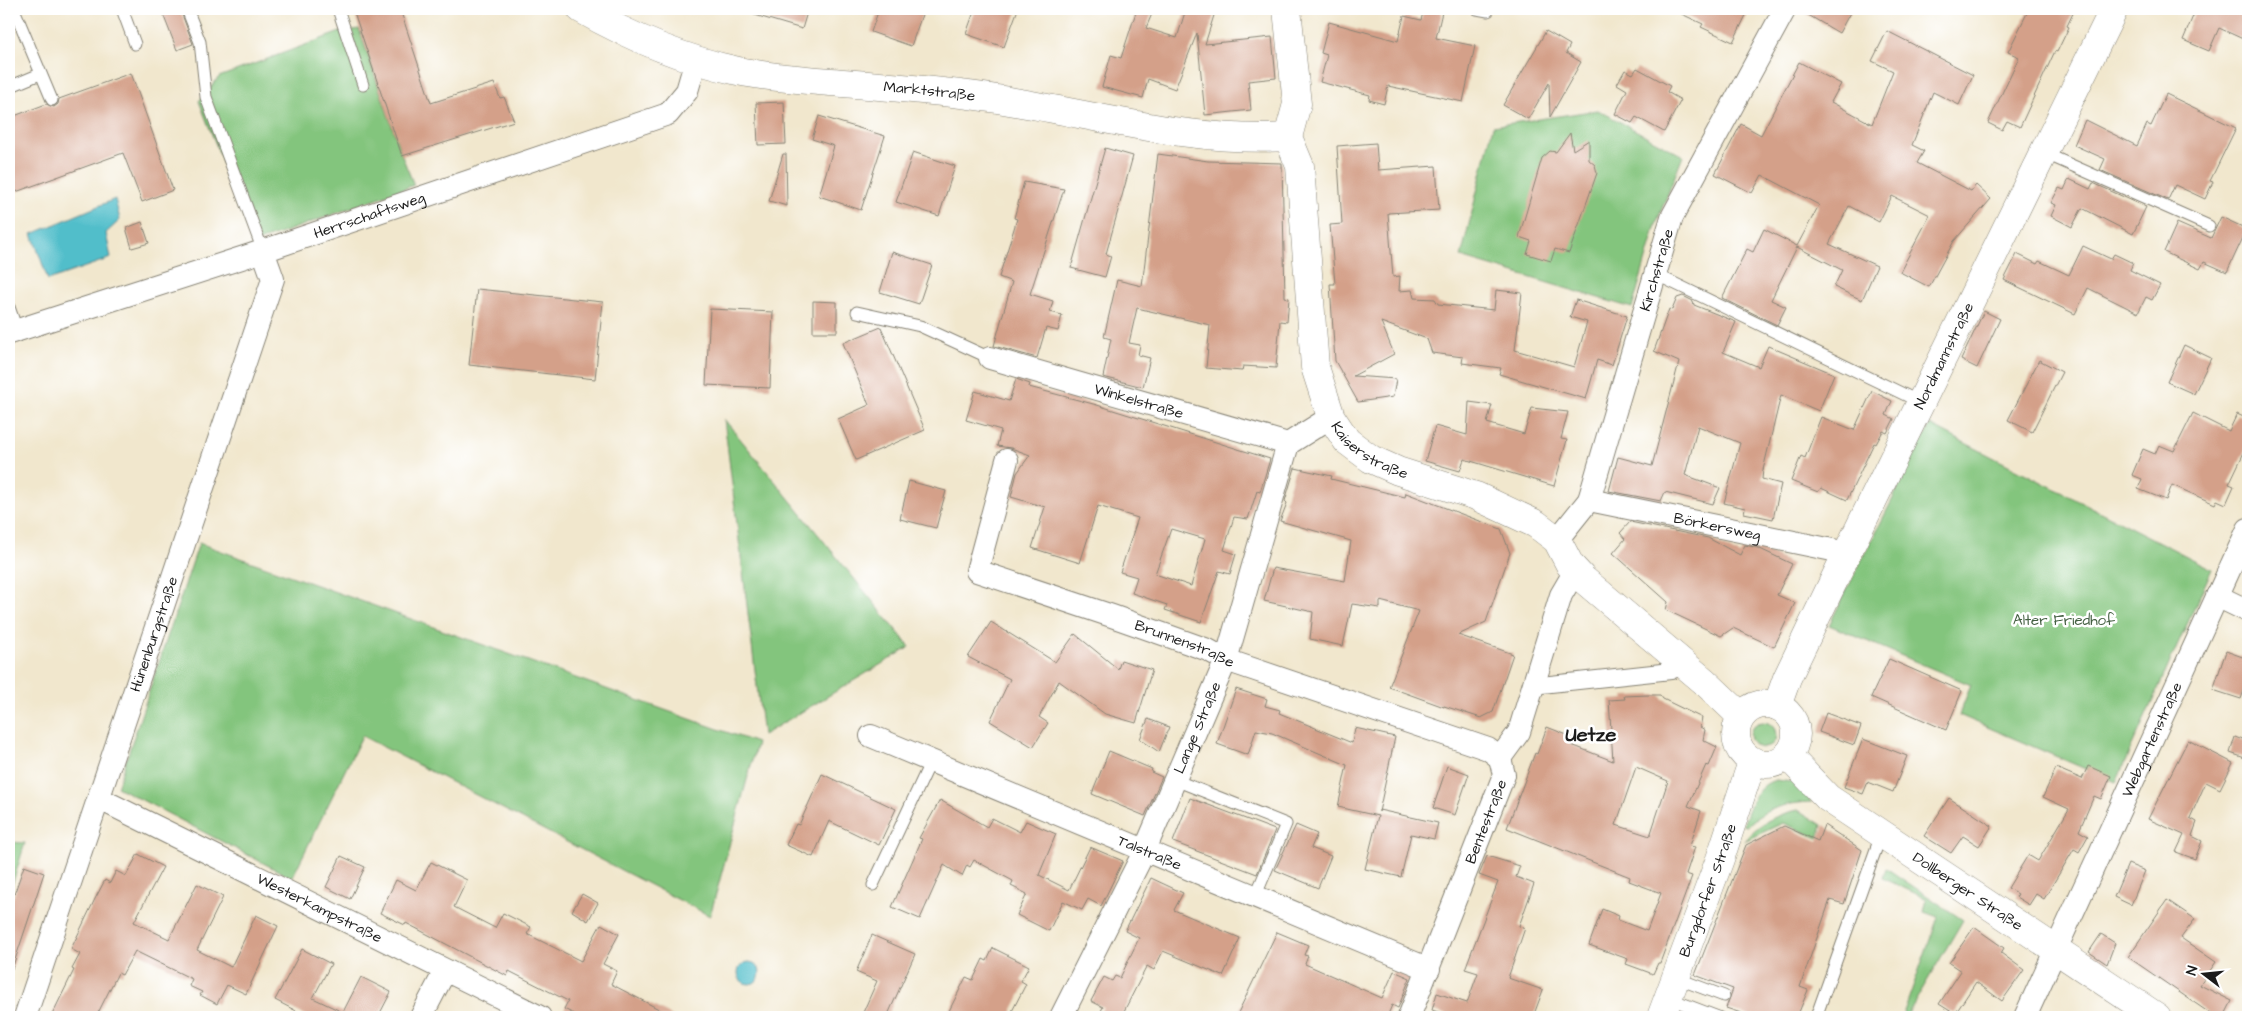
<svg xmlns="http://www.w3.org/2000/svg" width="2257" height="1026" font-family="'Architects Daughter',sans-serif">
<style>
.green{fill:#83c57d;stroke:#50704c}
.water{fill:#51beca;stroke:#366d73}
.building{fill:#d4a089;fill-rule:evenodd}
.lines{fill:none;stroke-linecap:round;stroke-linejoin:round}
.service-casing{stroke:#868274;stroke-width:13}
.pedestrian-casing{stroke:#868274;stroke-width:18}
.minor-casing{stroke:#868274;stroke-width:24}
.tertiary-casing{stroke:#868274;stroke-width:29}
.secondary-casing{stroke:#868274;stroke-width:29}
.service{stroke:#fff;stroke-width:11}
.pedestrian{stroke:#fff;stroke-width:16}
.minor{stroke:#fff;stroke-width:22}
.tertiary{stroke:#fff;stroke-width:28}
.secondary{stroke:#fff;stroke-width:28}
.labels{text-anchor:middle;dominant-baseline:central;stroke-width:5;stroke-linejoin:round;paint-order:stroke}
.street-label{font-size:15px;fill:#1c1c1c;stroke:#fff}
.park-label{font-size:15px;fill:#456043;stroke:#fff}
.district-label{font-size:20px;font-weight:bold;fill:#1c1c1c;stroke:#fff}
</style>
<rect width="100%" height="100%" fill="#fff"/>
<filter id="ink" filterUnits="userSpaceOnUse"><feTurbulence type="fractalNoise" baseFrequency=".02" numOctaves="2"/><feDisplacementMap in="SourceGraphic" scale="10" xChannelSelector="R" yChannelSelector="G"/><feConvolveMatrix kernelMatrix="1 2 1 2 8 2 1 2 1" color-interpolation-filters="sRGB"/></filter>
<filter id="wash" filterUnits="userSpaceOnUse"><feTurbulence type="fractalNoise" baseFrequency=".0096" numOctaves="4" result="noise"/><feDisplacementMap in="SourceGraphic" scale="20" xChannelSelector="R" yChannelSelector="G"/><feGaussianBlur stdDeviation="1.12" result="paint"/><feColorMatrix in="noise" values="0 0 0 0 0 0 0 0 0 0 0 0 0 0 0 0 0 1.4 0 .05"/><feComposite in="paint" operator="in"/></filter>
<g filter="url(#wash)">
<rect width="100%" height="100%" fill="#f1e7cd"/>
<g class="green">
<path d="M359,29L402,156L414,185L254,243L199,101L219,77L340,32Z"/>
<path d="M1598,110L1683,156L1657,221L1632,308L1461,257L1493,126Z"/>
<path d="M724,419L910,647L763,735Z"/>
<path d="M1930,425L2212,569L2116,782L1959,715L1971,685L1829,625Z"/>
<path d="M199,543L757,743L710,916L362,736L292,878L117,787Z"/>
<circle cx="1763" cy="735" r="13"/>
<path d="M1776,780L1792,782L1812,802C1787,803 1765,808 1747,826L1743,825C1750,807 1755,785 1776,780Z"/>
<path d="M1798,810L1822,825L1818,838L1783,823L1744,841C1759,823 1775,815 1798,810Z"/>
<path d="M9,842L25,843L9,895Z"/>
<path d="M1886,868L1963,920L1906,1017H1902L1938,917L1924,912L1927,899L1883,878Z"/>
</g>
<g class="water">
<path d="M115,199L120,220L106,233L111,258L48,280L32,234Z"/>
<circle cx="749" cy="973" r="11"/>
</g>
<g id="blocks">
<g class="building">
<path d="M161,9H180L193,44L177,50Z"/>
<path d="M353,9H400L431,103L494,83L500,98L504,97L514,121L402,156Z"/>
<path d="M749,9H808L802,29L748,13Z"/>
<path d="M879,9H924L911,46L871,32Z"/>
<path d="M975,9H1018L1004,47L966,34Z"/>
<path d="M1137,9H1154L1146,28L1177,38L1186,9H1216L1205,44L1272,37L1276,78L1248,81L1251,110L1205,115L1197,33L1175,89L1148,79L1143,98L1102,87L1111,55L1121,58Z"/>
<path d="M1424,9L1442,12L1436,38L1475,46L1463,102L1388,86L1384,104L1369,100L1370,95L1320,82L1327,55L1321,53L1329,22L1398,41L1404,16L1421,20Z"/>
<path d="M1671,9H1749L1733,42L1701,27L1703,24Z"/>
<path d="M1798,9H1852L1839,33Z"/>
<path d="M2029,9H2075L2067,26L2069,27L2057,52L2055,51L2020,127L2007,121L2002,130L1988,123L2019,57L2008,52Z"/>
<path d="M2196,9H2248V27L2243,39L2219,28L2209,51L2183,40Z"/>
<path d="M1546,31L1570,45L1566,53L1581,62L1550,117L1549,83L1528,119L1503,105Z"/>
<path d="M1887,31L1973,75L1959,105L1933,92L1912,145L1924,151L1917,163L1971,191L1976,185L1991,199L1954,241L1929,287L1900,272L1930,215L1892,196L1879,222L1849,206L1829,244L1877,266L1862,300L1834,287L1842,270L1797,247L1771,300L1786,307L1777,325L1722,298L1747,249L1753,252L1764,229L1797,246L1819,205L1762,175L1752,193L1715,174L1741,124L1761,135L1799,62L1841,84L1831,102L1872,124L1893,71L1872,61Z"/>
<path d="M1637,68L1670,86L1667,92L1681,100L1664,132L1636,117L1632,123L1615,114L1627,90L1617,84L1625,70L1633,74Z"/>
<path d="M131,73L173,190L142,202L123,153L13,193L9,182V118L46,104L54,107L58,104L59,99Z"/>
<path d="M2166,94L2236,128L2210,181L2213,182L2205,199L2175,185L2168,200L2100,170L2105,159L2074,145L2085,120L2137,146L2147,124L2151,126Z"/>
<path d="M784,102L786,144L758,145L756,103Z"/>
<path d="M819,116L885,136L861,210L819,196L834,146L812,139Z"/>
<path d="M1570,133L1573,150L1589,140V160L1595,165L1597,173L1569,253L1555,249L1551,261L1527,254L1531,241L1519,237L1542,158L1550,151L1556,152Z"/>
<path d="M1376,143L1378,170L1436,166L1439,210L1388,213L1393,277L1400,276L1399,291L1412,290L1414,298L1435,299L1438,304L1494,310L1496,290L1522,293L1515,350L1574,367L1587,322L1570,317L1576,300L1627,316L1612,365L1597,360L1586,399L1499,374L1501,368L1462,363L1463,357L1432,353L1427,339L1381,322L1394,354L1353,376L1396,379L1393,397L1358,402L1335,361L1330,284H1335L1330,225L1342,224L1337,146Z"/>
<path d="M1105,148L1133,156L1106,254L1111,256L1105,277L1071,268Z"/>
<path d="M913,152L955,166L939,216L896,202Z"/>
<path d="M783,154H786L787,206L769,201Z"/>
<path d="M1158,154L1208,161L1282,163L1285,297L1289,298L1287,322L1280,321L1276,368L1243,366L1242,371L1206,368L1210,325L1137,308L1129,343L1140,345L1138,355L1150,358L1143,387L1103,377L1111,339L1104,337L1117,280L1142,286Z"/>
<path d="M2069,179L2090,189L2093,183L2146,207L2133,234L2082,208L2072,227L2051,216L2056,205L2051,203L2059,188L2064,190Z"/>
<path d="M1024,182L1064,189L1030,294L1053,301L1050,312L1062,315L1058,331L1046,328L1037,358L994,346L1012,282L999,277L1017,219L1014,218Z"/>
<path d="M2221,217L2247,229L2227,272L2204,262L2200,269L2164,252L2177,223L2211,238Z"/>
<path d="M142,222L149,243L132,248L126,228Z"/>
<path d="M2083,246L2111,259L2114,254L2133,263L2130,270L2160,285L2152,300L2146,297L2138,313L2088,288L2075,314L2004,280L2017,254L2037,264L2039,261L2069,275Z"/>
<path d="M892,252L932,265L919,304L880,292Z"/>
<path d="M477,289L603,302L595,379L469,365Z"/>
<path d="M1683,296L1693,301L1694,305L1736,322L1723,352L1759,367L1768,346L1834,374L1819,411L1781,395L1763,470L1762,479L1781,484L1773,519L1744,513L1745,508L1724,503L1740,443L1698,426L1685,475L1720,488L1713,504L1665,492L1661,501L1609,491L1618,457L1652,466L1679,362L1654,351L1669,309L1672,310L1677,298Z"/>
<path d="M813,301L837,302V332H813Z"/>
<path d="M710,309L773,312L770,388L706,385Z"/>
<path d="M1984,311L2000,319L1977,368L1961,360Z"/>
<path d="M881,327L925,430L856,460L838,419L869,405L843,343Z"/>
<path d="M2184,345L2211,358L2194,394L2167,382Z"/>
<path d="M2039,360L2062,372L2032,432L2008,420Z"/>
<path d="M1016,379L1030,384L1029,387L1097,405L1270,459L1260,492L1257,491L1248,519L1234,517L1224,550L1236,554L1230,574L1219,571L1201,622L1165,610L1167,605L1132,593L1137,577L1120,572L1138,518L1098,506L1080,563L1032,548L1045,507L1011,497L1017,473L1030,455L1011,448L997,446L1001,430L966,420L975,391L1009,401ZM1171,529L1205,539L1191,586L1155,574Z"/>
<path d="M1872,391L1892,401L1886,415L1894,419L1887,433L1883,431L1876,444L1874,443L1847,500L1821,488L1818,492L1791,481L1801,456L1805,458L1821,417L1854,430Z"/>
<path d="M1469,402L1492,405L1487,423L1524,434L1532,408L1568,412L1561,439L1567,440L1554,486L1464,459L1460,471L1425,461L1435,426L1467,435Z"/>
<path d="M2193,413L2229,431L2237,414L2248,419V444L2229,484L2234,486L2226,504L2217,500L2215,504L2172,485L2166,500L2138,489L2142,479L2132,475L2143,449L2155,454L2159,445L2174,451Z"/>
<path d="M1295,468L1332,476L1331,479L1405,497L1406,493L1501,529L1510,553L1486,622L1458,635L1513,654L1493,712L1481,718L1444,706V707L1389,687L1419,611L1380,601V608L1352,604L1343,646L1310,639L1313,612L1264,601L1273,568L1345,581L1351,541L1280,521L1287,503L1285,501Z"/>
<path d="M909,481L946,491L936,528L900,519Z"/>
<path d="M1630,522L1708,538L1740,555L1745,545L1758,548L1792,564L1777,595L1795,603L1774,647L1733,628L1721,636L1666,610L1668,602L1613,553L1625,539L1620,533Z"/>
<path d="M991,622L1055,662L1075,634L1118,669L1121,660L1152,670L1136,723L1105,714L1059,681L1039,717L1048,723L1033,747L990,721L1010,679L968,657Z"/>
<path d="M2226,651L2248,659V679L2241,699L2213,690Z"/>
<path d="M1889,659L1962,691L1946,730L1871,697Z"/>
<path d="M1236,689L1267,699L1265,706L1280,710L1279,713L1352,743L1355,728L1395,737L1379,812V810L1438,823L1434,839L1411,834L1401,877L1365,869L1378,816L1338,807L1347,765L1272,733L1256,730L1248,755L1217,744Z"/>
<path d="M1649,695H1660L1663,699L1702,718L1700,727L1705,730L1703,740L1717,747L1709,766L1706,765L1688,806L1701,811L1690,846L1695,847L1686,874L1692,876L1660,963H1658L1653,974L1626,964L1628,959L1589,945L1602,909L1619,916L1618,920L1647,931L1661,893L1629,881L1630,877L1507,828L1535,753L1537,754L1547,727L1572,737L1569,744L1613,761L1609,700L1625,699L1624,696ZM1636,767L1668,781L1650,836L1616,825Z"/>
<path d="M1826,713L1861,726L1854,745L1819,732Z"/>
<path d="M1148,719L1169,727L1159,752L1140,739Z"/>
<path d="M2235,737L2248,742V759L2230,753Z"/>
<path d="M1863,739L1907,756L1893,792L1868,782L1863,794L1844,787Z"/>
<path d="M2188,740L2233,763L2220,789L2206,782L2190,818L2197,822L2192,836L2202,841L2195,859L2176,852L2184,835L2148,819Z"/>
<path d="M1109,751L1152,769L1151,772L1162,777L1145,816L1092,794Z"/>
<path d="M1447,766L1469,774L1455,815L1433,808Z"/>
<path d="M2088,766L2111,776L2101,799L2094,796L2079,831L2088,836L2079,852L2074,849L2044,899L2036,894L2029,905L2016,897L2018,894L2008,888L2028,855L2038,861L2069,809L2043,797L2056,768L2082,779Z"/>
<path d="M822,774L896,809L879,845L829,821L813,857L786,845L796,824L799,825Z"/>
<path d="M1190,798L1275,830L1257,874L1173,842Z"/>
<path d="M1949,798L1992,826L1979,846L1963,836L1951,853L1924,836Z"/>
<path d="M940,800L987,827L992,818L1020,832L1026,821L1056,834L1039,875L1069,890L1090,847L1123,861L1101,906L1088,899L1082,910L1063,901L1049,931L1017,915L1027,894L1011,886L1013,881L974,860L970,867L967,865L962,876L944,865L920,919L892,907L922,839L919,838Z"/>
<path d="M1296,825L1317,834L1311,848L1331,856L1318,888L1275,870Z"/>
<path d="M1824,825L1862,850L1844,904L1830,900L1800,987L1808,990L1797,1017H1753L1726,1008L1733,989L1695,975L1746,845L1784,826L1818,841Z"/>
<path d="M138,854L163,867L134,922L169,939L197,884L223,897L197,950L231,967L256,915L278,926L246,994L227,985L217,1004L200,995L202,992L189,986L192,979L135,951L122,975L118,973L96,1017H51L74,970L72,969L80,954L71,949L95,899L105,880L110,883L116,871L126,876Z"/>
<path d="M341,856L365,867L350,899L326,887Z"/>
<path d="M1487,856L1520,866L1516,877L1534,884L1519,926L1525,928L1508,978L1543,990L1533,1017H1505L1499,1015V1017H1453L1432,1010L1437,993L1467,1003L1478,973L1465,969L1498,882L1479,875Z"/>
<path d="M431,862L467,880L454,907L495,928L503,913L531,927L527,934L581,961L601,924L619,934L603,964L617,971L611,984L674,1017H580L564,1009L568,1001L509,971L507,976L406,923L405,925L380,913L396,880L416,890Z"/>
<path d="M2128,864L2145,871L2131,905L2114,897Z"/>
<path d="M24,866L44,873L12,969L9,968V909Z"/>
<path d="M1151,878L1183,893L1174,910L1240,938L1223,976L1163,951L1154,970L1147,966L1121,1017H1098L1103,1007L1091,1001L1104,977L1112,981L1115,976L1120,978L1139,938L1125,931Z"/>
<path d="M582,894L598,903L588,921L572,911Z"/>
<path d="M2167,900L2195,919L2181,938L2216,962L2200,985L2232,1001L2224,1017L2211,1014L2128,957Z"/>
<path d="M1974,927L2004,948L2001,953L2024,970L2002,1001L1976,982L1955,1014L1939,1004L1961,971L1949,963Z"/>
<path d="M1277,932L1308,945L1304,955L1308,956L1305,964L1382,998L1394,971L1410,978L1398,1008L1392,1005L1387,1017H1236Z"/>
<path d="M2101,934L2115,943L2107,964L2089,952Z"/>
<path d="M872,935L915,954L887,1017H861L877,981L856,972Z"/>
<path d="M993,948L1029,966L1021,981L1026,984L1009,1017H946L966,977L973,980L983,959L987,961Z"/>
<path d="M302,949L331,964L313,998L353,1017H308L275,1000Z"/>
<path d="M361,977L391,992L378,1017H353L343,1012Z"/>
</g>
</g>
</g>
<g filter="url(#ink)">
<use href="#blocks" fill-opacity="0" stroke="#868274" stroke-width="1"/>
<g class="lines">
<defs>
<g id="service">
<path d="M14,9L52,100"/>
<path d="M122,9L135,44"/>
<path d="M187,9L200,42L206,97L263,251"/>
<path d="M338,9L363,85"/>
<path d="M1477,9L1488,11"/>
<path d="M9,87L40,74"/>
<path d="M2044,153L2209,226"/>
<path d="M1655,274L1922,403"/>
<path d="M9,307L17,330"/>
<path d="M857,312L920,326L990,358"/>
<path d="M1175,780L1286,824L1255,897"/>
<path d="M873,885L931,761"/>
<path d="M1676,978L1724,996"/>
<path d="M1668,998L1718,1017"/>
<path d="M1816,1017L1881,835"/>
</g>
<path id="pedestrian" d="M1532,686L1671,671L1684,665"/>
<g id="minor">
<path id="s1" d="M9,333L263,251L668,114L687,91L696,60"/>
<path id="s2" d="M990,358L1288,444"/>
<path id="s3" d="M1007,460L977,571L1112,616L1208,650L1226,660L1488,749L1500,758"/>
<path id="s4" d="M1589,500L1847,553"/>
<path id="s5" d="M1557,540L1589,500L1592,490L1672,217L1785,9"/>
<path d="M2217,596L2248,611"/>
<path id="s6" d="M871,736L1429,969"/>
<path id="s7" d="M100,799L540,1017"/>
<path id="s8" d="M25,1017L273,279L263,251"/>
<path d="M421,1017L445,971"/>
<path id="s9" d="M1061,1017L1144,852L1226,660L1288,444L1331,417"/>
<path id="s10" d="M1409,1017L1504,775L1500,758L1519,732L1561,595L1575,571"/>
<path id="s11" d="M2025,1017L2248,529"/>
</g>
<g id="tertiary">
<path id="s12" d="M581,9C630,37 682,59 738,71C772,78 808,80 843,83C895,87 946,91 997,99C1094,114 1189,143 1288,137"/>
<path id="s13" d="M1287,9L1297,104L1288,137L1300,166L1315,367L1331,417L1347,441L1371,459L1398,471L1476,496L1536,524L1557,540L1570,565L1584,580L1704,681L1741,716"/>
<path id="s14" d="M1777,706L1787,678L1847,553L2114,9"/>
</g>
<g id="secondary">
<circle cx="1766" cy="734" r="30"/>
<path id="s15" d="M1788,756L1828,798L2157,1017"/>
<path id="s16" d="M1661,1017L1720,859L1752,762"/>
</g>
</defs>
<use href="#service" class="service-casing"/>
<use href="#pedestrian" class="pedestrian-casing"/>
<use href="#minor" class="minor-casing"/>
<use href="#tertiary" class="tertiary-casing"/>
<use href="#secondary" class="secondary-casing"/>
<use href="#service" class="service"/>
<use href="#pedestrian" class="pedestrian"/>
<use href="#minor" class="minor"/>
<use href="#tertiary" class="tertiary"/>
<use href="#secondary" class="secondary"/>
</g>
</g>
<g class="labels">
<g class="street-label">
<text stroke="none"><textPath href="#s12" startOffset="362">Marktstraße</textPath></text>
<text stroke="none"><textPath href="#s1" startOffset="379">Herrschaftsweg</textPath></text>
<text stroke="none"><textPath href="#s5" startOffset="291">Kirchstraße</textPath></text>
<text stroke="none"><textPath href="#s14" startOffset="388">Nordmannstraße</textPath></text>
<text stroke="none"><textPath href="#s2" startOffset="155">Winkelstraße</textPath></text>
<text stroke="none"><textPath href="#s13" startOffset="468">Kaiserstraße</textPath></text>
<text stroke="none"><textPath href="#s4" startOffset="131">Börkersweg</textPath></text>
<text stroke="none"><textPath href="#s8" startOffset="404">Hünenburgstraße</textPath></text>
<text stroke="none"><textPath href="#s3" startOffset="335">Brunnenstraße</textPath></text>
<text stroke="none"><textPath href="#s9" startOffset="320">Lange Straße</textPath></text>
<text stroke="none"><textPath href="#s11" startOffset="305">Webgartenstraße</textPath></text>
<text stroke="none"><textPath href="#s10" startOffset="210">Bentestraße</textPath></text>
<text stroke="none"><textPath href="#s6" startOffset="302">Talstraße</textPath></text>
<text stroke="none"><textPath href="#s16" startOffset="135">Burgdorfer Straße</textPath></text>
<text stroke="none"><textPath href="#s15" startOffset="226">Dollberger Straße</textPath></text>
<text stroke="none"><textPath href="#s7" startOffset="245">Westerkampstraße</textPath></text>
</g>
<g class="park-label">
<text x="2064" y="620">Alter Friedhof</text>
</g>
<g class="district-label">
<text x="1591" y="735">Uetze</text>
</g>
</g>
<rect width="2257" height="1026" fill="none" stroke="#fff" stroke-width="30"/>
<g transform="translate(2204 974) rotate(286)" stroke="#ffffff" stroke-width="4" paint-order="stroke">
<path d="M0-4L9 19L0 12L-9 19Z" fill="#1c1c1c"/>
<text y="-8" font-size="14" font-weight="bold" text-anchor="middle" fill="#1c1c1c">N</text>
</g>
</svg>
